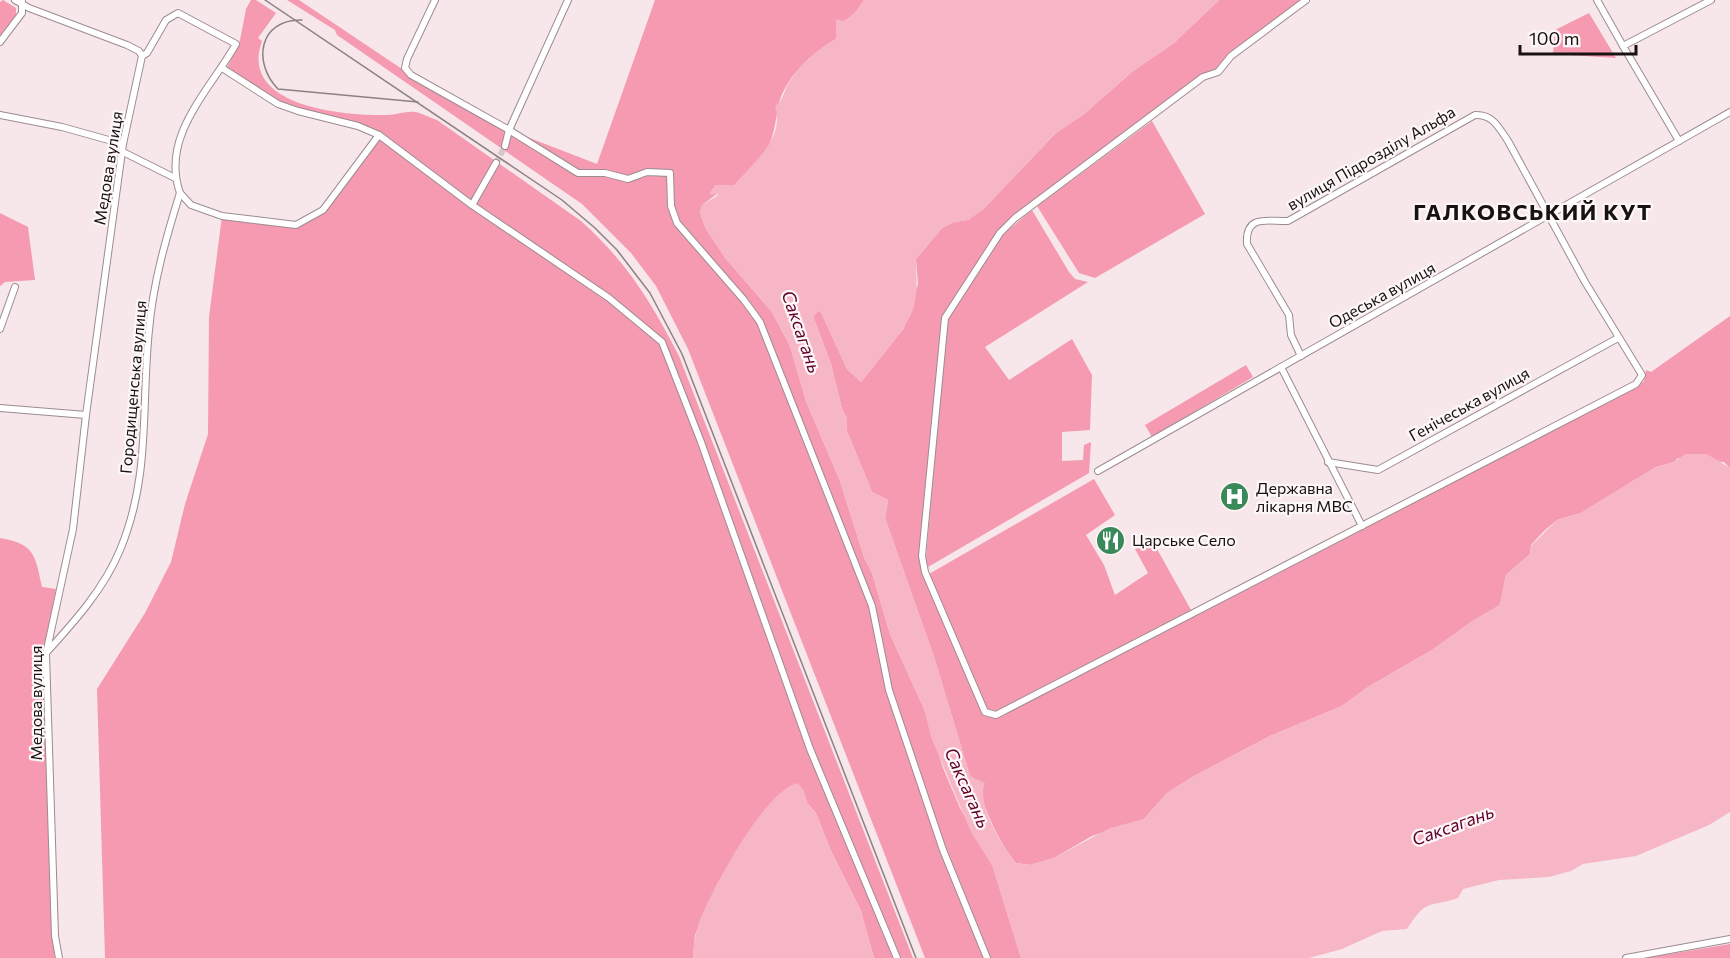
<svg xmlns="http://www.w3.org/2000/svg" width="1730" height="958" font-family="Commissioner,sans-serif">
<rect width="100%" height="100%" fill="#f7e7ea"/>
<g fill="#f59ab0">
<polygon points="3,0 16,8 16,17 0,38 0,2"/>
<path d="M251 0H256L276 13 258 38 262 41C238 107 345 116 387 115 396 115 406 111 415 112 422 113 430 118 437 120L581 221C627 262 651 302 679 356L913 958H874L861 911 831 851 816 813 808 804 718 882 695 935 693 958H105L97 689 145 613 171 562 185 504 208 434 209 317 222 216 295 225 323 210 379 136 278 104 225 71 239 45 246 9Z"/>
<path d="M287 0H299L411 75 509 130 597 164 655 0H864L856 12 838 28 836 39C812 53 783 79 778 108 775 125 773 140 764 156 759 164 743 174 735 185L721 186 710 194 718 193 702 205 700 213 706 229 726 259 772 312 790 346 806 401 840 481 864 557 872 573 890 634 924 709 943 768 960 808 993 867 1021 958H925L688 349 656 286 631 253 582 204 337 35 335 30Z"/>
<path d="M1219 0H1301L1229 54 1216 70 997 232 942 317 920 555 922 573 983 714 997 718 1638 386 1644 381 1646 370 1651 372 1730 316V468L1724 462 1678 458 1674 462 1656 467 1602 500 1581 513 1557 520 1544 531 1531 545 1530 554 1506 575 1500 605 1474 620 1432 650 1368 687 1342 706 1270 736 1194 776 1167 793 1144 819 1092 836 1054 858 1030 865 1016 863C1003 848 993 828 986 809 980 796 982 786 970 776L934 657 885 518 888 500 872 492 847 431V419L842 409 831 364 813 316 820 310 847 369 861 382 904 328 918 284 916 259 942 228 954 222 968 220 983 209 1056 133 1084 114 1133 71 1174 43Z"/>
<polygon points="1589,13 1616,58 1553,54 1555,30"/>
<polygon points="1152,121 1205,214 1095,278 1079,273 1037,206"/>
<polygon points="1032,210 1069,272 1075,279 1088,282 985,347 1009,380 1072,339 1092,375 1090,430 1062,432 1062,461 1083,460 1084,445 1091,442 1089,473 928,567 926,558 947,320 1002,235"/>
<polygon points="0,213 28,227 35,280 5,282 0,286"/>
<polygon points="1246,365 1253,377 1152,437 1145,425"/>
<polygon points="1094,479 1115,515 1086,535 1104,565 1115,595 1148,573 1135,549 1152,540 1191,610 995,712 986,710 929,574"/>
<path d="M0 538C35 544 35 555 42 587L56 589 43 655 52 938 55 958H0Z"/>
<polygon points="1730,944 1730,958 1646,958"/>
</g>
<g fill="#f7b6c5">
<path d="M864 0H1219L1174 43 1133 71 1084 114 1056 133 984 209 968 220 954 222 942 228 916 259C916 275 918 290 914 306 909 328 876 362 861 382L847 369 820 310 813 316 831 364 842 409 847 419V431L872 492 888 500 885 518 934 657 970 776 985 783C976 804 1002 847 1016 863L1030 865 1054 858 1110 828 1144 819 1167 793 1194 776 1270 736 1342 706 1368 687 1432 650 1474 620 1500 605 1506 575 1530 554 1531 546 1557 520 1581 513 1656 467 1674 462 1685 454H1707L1730 468V812L1709 825 1636 856 1583 864 1571 871 1549 877 1499 880 1463 889 1458 898C1427 908 1427 898 1407 929L1382 931 1342 949 1309 958H1021L993 867 971 832 931 737 924 709 890 634 872 573 864 557 840 481 806 401 790 346 772 312 726 259 706 229 700 213 702 205 717 196 718 193 709 194 715 185H735C752 162 786 140 775 106 783 101 783 94 787 86 798 66 817 50 836 39V19L843 21C853 16 858 9 864 0Z"/>
<path d="M798 783 804 791 808 804 816 813 831 851 861 911 874 958H693C694 942 696 927 703 913 716 883 766 789 798 783Z"/>
</g>
<g fill="none" stroke-linecap="round" stroke-linejoin="round">
<polyline stroke="#d6c7ca" stroke-width="6" stroke-dasharray="6 3" stroke-linecap="butt" points="496,163 505,146"/>
<defs>
<g id="street">
<polyline points="15,0 29,8 127,45 139,51 142,56 123,144 86,415 73,529 46,654 55,936 59,958"/>
<polyline points="435,0 407,59 405,68 411,75 509,130 578,173 605,173 628,179 647,172 670,173 671,206 677,223 744,300 760,322 872,606 889,690 943,850 987,958"/>
<polyline points="1597,0 1623,46 1711,0"/>
<polyline points="0,42 22,13 22,1"/>
<polyline points="1623,46 1679,141"/>
<polyline points="222,68 278,104 298,111 358,126 379,135 472,205 609,298 662,342 701,442 810,749 897,958"/>
<polyline points="0,115 62,127 123,144"/>
<polyline points="505,146 509,130 568,0"/>
<polyline points="123,152 175,178"/>
<polyline points="180,193 191,205 222,216 296,225 323,210 379,135"/>
<polyline points="472,205 496,163"/>
<polyline points="0,329 15,287"/>
<path d="M1301 356 1291 335 1289 315 1247 244C1245 213 1269 222 1288 221L1475 115C1493 114 1499 128 1508 141L1585 282 1642 375 1636 384 996 715 985 712 925 572 922 556 945 318 1000 233 1015 218 1203 77 1218 72 1231 56 1306 0"/>
<polyline points="1281,367 1362,526"/>
<polyline points="0,408 86,415"/>
<polyline points="1328,462 1378,470 1618,338"/>
<polyline points="1098,471 1730,112"/>
<path d="M46 653C74 622 104 589 120 550 151 476 141 407 149 330 153 283 166 238 180 193 160 136 210 90 236 44L178 13 166 20 147 53 142 56"/>
<polyline points="1626,958 1730,939"/>
</g>
</defs>
<use href="#street" stroke="#9c8c8f" stroke-width="8"/>
<use href="#street" stroke="#fff" stroke-width="6"/>
<g stroke="#8c8183" stroke-width="1.5">
<polyline points="265,0 562,200 595,228 617,250 650,293 682,354 916,958"/>
<path d="M302 20C259 19 252 62 278 89L418 102"/>
</g>
</g>
<defs>
<symbol id="hospital-disc" viewBox="-11 -11 22 22"><circle r="9.5" fill="#3a8959" stroke="#fef7f8"/><path d="M-5-5h3v3.5h4V-5h3V5h-3V1.5h-4V5h-3Z" fill="#fff"/></symbol>
<symbol id="restaurant-disc" viewBox="-11 -11 22 22"><circle r="9.5" fill="#3a8959" stroke="#fef7f8"/><path d="M-5-6h1v4h1v-4h1v4h1v-4h1v5L-1.5 .5V6h-2V.5L-5-1ZM5-6V6H3V1.5H1.5Q1.5-4 5-6Z" fill="#fff"/></symbol>
</defs>
<g fill-rule="evenodd">
<use href="#hospital-disc" x="1218" y="480" width="33" height="33"/>
<use href="#restaurant-disc" x="1094" y="524" width="33" height="33"/>
</g>
<g text-anchor="middle" stroke-width="4.5" stroke-linejoin="round" paint-order="stroke">
<g font-size="16" fill="#181213" stroke="#fef7f8">
<text transform="translate(1371 158) rotate(-30)" y="6">вулиця Підрозділу Альфа</text>
<text transform="translate(108 168) rotate(-81)" y="6">Медова вулиця</text>
<text transform="translate(1382 295) rotate(-29)" y="6">Одеська вулиця</text>
<text transform="translate(133 387) rotate(-85)" y="6">Городищенська вулиця</text>
<text transform="translate(1469 404) rotate(-29)" y="6">Генічеська вулиця</text>
<text transform="translate(36 703) rotate(-90)" y="6">Медова вулиця</text>
</g>
<g font-size="16" fill="#181213" stroke="#fef7f8" text-anchor="start">
<text x="1256" y="494">Державна<tspan x="1256" dy="18">лікарня МВС</tspan></text>
<text x="1132" y="546">Царське Село</text>
</g>
<g font-size="18" font-style="italic" fill="#60002a" stroke="#fef7f8">
<text transform="translate(801 332) rotate(71)" y="6">Саксагань</text>
<text transform="translate(967 788) rotate(66)" y="6">Саксагань</text>
<text transform="translate(1453 826) rotate(-20)" y="6">Саксагань</text>
</g>
<g font-size="22" font-weight="bold" letter-spacing="1.5" fill="#181213" stroke="#fef7f8">
<text x="1533" y="220">ГАЛКОВСЬКИЙ КУТ</text>
</g>
</g>
<path d="M1520 45v9h116v-9" fill="none" stroke="#181213" stroke-width="3"/>
<text x="1529" y="45" font-size="18" fill="#181213" stroke="#fef7f8" stroke-width="4.5" paint-order="stroke">100 m</text>
</svg>
